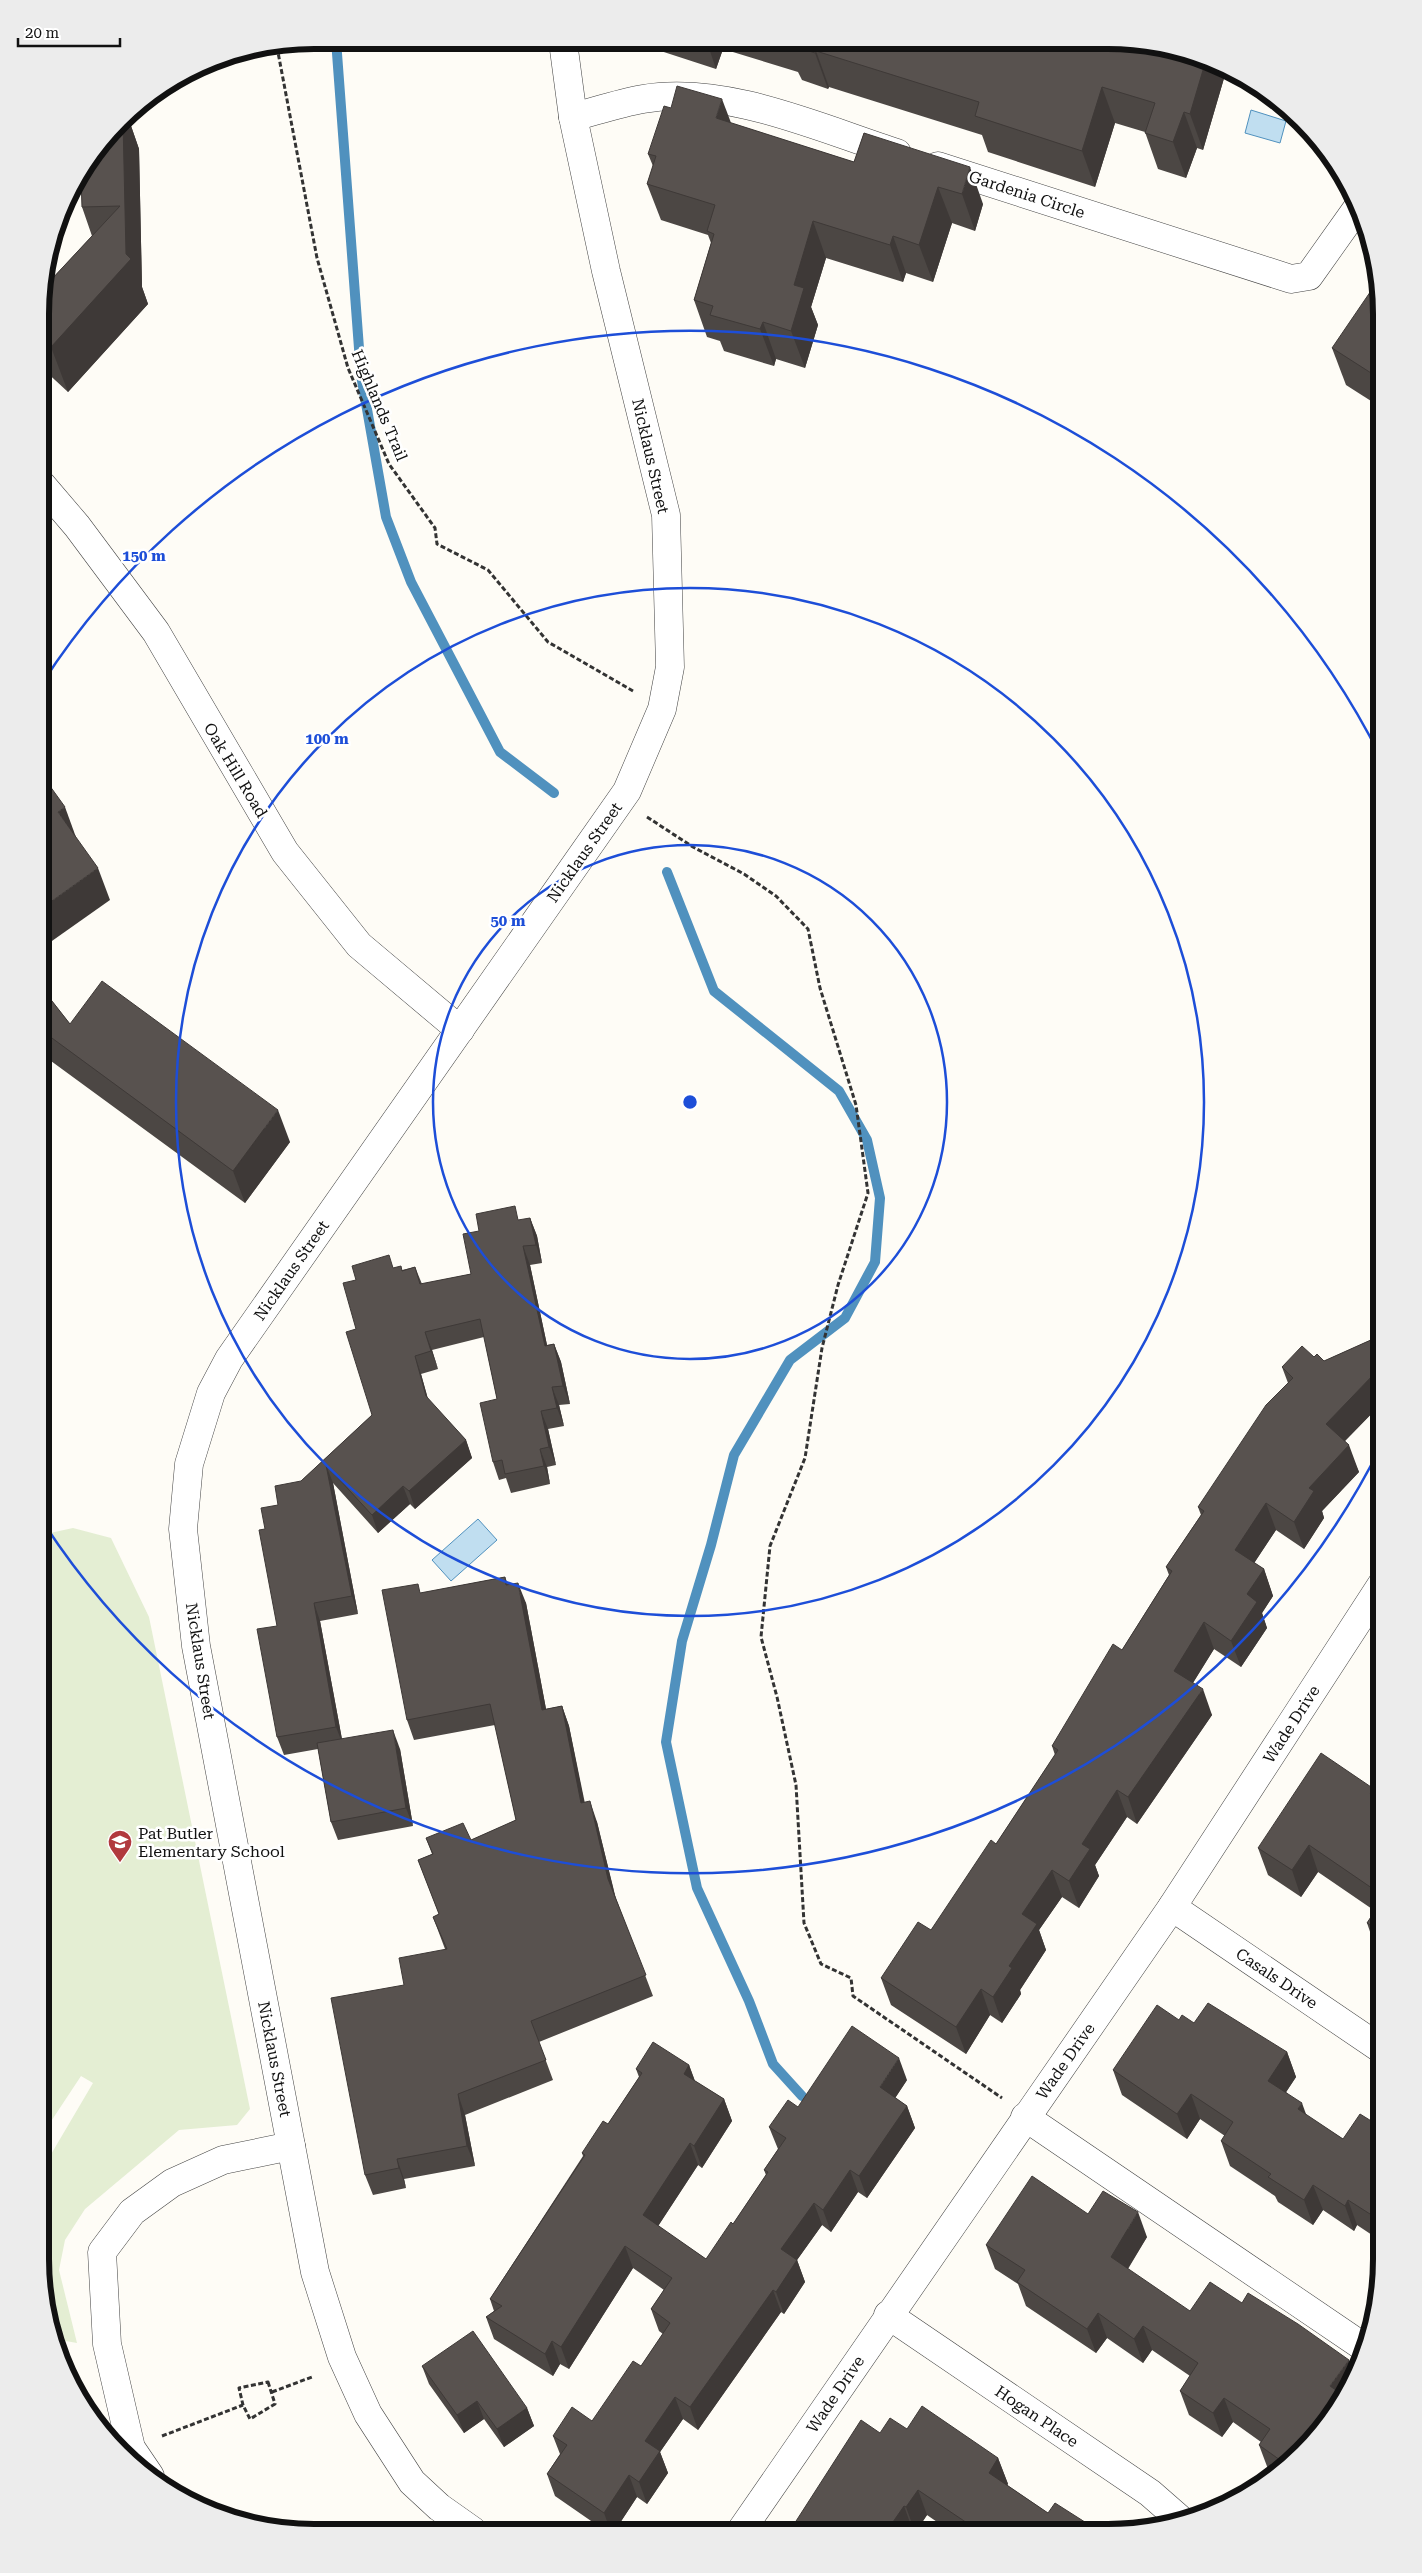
<svg xmlns="http://www.w3.org/2000/svg" width="1422" height="2573" font-family="'Roboto Serif',serif">
<rect width="100%" height="100%" fill="#fefcf6"/>
<polygon fill="#e4eed3" points="73,1528 111,1538 149,1617 250,2109 237,2125 179,2130 85,2209 65,2240 59,2270 77,2343 60,2340 52,2335 40,2259 40,2173 93,2083 81,2076 40,2138 41,1535"/>
<g fill="#c0def0" stroke="#5091be">
<polygon points="1251,110 1286,121 1280,143 1245,133"/>
<polygon points="478,1519 497,1540 451,1581 432,1560"/>
</g>
<g fill="none" stroke-linecap="round" stroke-linejoin="round">
<g stroke="#5091be" stroke-width="10">
<polyline points="336,40 361,375 386,517 411,582 500,752 554,793"/>
<polyline points="667,872 714,991 839,1091 867,1140 880,1198 875,1262 845,1318 790,1360 734,1455 711,1545 682,1641 666,1742 697,1888 749,2001 773,2064 802,2096"/>
</g>
<defs>
<g id="minor">
<path d="M573 117C596 111 620 103 643 99 726 85 819 128 897 153"/>
<polyline points="938,166 1291,279 1309,276 1358,207"/>
<polyline points="42,485 77,526 156,632 285,852 359,945 460,1030"/>
<polyline points="1172,1907 1381,2049"/>
<polyline points="1025,2117 1365,2348"/>
<polyline points="888,2315 1150,2493 1182,2521"/>
<polyline points="150,2476 131,2448 107,2344 102,2252 132,2212 172,2183 223,2160 291,2146"/>
<polyline points="473,2531 439,2507 412,2482 368,2414 342,2357 315,2272 196,1646 183,1529 189,1464 211,1393 229,1359 627,791 662,709 670,667 666,515 606,271 573,117 563,42"/>
<polyline points="740,2532 1172,1907 1382,1584"/>
</g>
</defs>
<use href="#minor" stroke="#444" stroke-width="29"/>
<g stroke="#333" stroke-width="3" stroke-dasharray="5 2.5" stroke-linecap="butt">
<polyline points="277,47 317,258 348,368 389,464 435,528 437,544 488,570 548,642 633,691"/>
<polyline points="647,817 693,847 744,874 776,896 808,929 820,988 856,1105 868,1193 838,1285 822,1348 805,1458 770,1546 761,1637 777,1697 796,1785 804,1923 821,1964 851,1978 853,1996 1002,2098"/>
<polygon points="268,2382 275,2404 250,2419 243,2405 239,2388"/>
<polyline points="272,2392 312,2377"/>
<polyline points="162,2436 243,2405"/>
</g>
<use href="#minor" stroke="#fff" stroke-width="28"/>
</g>
<g fill="#4c4744">
<polygon points="633,42 1161,45 1227,68 1203,150 1197,148 1186,178 1158,169 1145,132 1115,123 1095,187 988,152 982,135 829,87 828,89 802,80 798,72 723,49 716,69"/>
<polygon points="129,113 130,123 139,149 142,287 148,304 68,392 42,368 42,278 50,281 92,236 82,207 81,176"/>
<polygon points="731,123 854,162 864,133 983,204 975,231 952,223 933,282 906,273 903,282 826,258 811,307 818,325 805,368 776,359 774,366 724,351 720,341 707,337 694,300 711,243 708,235 661,220 647,184 653,166 648,154"/>
<polygon points="1355,225 1367,225 1374,266 1369,262"/>
<polygon points="1382,314 1382,408 1346,385 1332,348"/>
<polygon points="41,987 70,1024 290,1142 245,1203 51,1061 41,1068"/>
<polygon points="530,1218 537,1236 542,1263 530,1265 547,1345 554,1344 561,1362 570,1404 559,1405 564,1426 548,1429 556,1465 547,1467 550,1484 511,1493 506,1478 499,1480 493,1462 497,1399 484,1337 432,1350 438,1369 421,1374 428,1399 466,1440 472,1458 415,1509 410,1504 378,1533 333,1483 358,1614 320,1621 342,1739 400,1749 413,1826 338,1840 331,1822 318,1749 284,1755 277,1737 277,1626 265,1529 278,1505 301,1481 372,1415 356,1329 356,1280 394,1268 402,1270 415,1267 422,1284 471,1274 479,1231"/>
<polygon points="1382,1335 1382,1403 1345,1441 1359,1472 1322,1511 1324,1518 1304,1549 1276,1530 1254,1563 1264,1569 1273,1596 1262,1613 1267,1628 1241,1667 1214,1649 1193,1683 1212,1715 1137,1824 1127,1817 1095,1865 1099,1876 1079,1908 1062,1897 1039,1930 1046,1950 1020,1990 1021,1994 1002,2023 990,2015 966,2054 891,2005 881,1978 931,1930 996,1844 1055,1755 1052,1746 1122,1650 1169,1575 1166,1567 1201,1515 1198,1507 1288,1383 1282,1367 1314,1357 1324,1361"/>
<polygon points="505,1577 508,1584 526,1603 546,1709 562,1706 569,1726 584,1802 597,1822 615,1896 653,1996 539,2042 553,2080 465,2115 475,2166 404,2179 406,2188 373,2195 365,2175 404,1985 445,1949 433,1917 439,1914 418,1860 432,1854 426,1838 471,1840 516,1820 495,1725 414,1740 407,1720 421,1593"/>
<polygon points="1382,1710 1382,1726 1378,1716"/>
<polygon points="1379,1800 1382,1803 1381,1953 1376,1949 1367,1923 1375,1911 1318,1872 1301,1897 1268,1875 1258,1848"/>
<polygon points="1179,2020 1194,2023 1287,2052 1296,2077 1286,2092 1306,2115 1343,2139 1381,2127 1381,2241 1357,2225 1354,2231 1323,2210 1313,2225 1278,2202 1275,2196 1230,2166 1221,2141 1225,2136 1200,2119 1187,2139 1122,2095 1113,2070"/>
<polygon points="689,2065 695,2081 724,2099 732,2121 702,2168 698,2165 658,2226 706,2259 733,2224 766,2175 764,2170 778,2149 769,2127 798,2107 907,2080 895,2098 907,2106 915,2128 867,2198 858,2192 831,2232 822,2225 797,2260 805,2282 784,2314 781,2312 698,2430 683,2419 660,2452 668,2473 647,2504 637,2497 614,2532 607,2532 555,2496 547,2474 560,2454 553,2436 592,2421 641,2366 663,2334 659,2331 651,2309 664,2290 633,2268 569,2369 560,2364 553,2376 494,2339 486,2317 494,2311 490,2299 583,2156 582,2153 608,2124 639,2077 636,2069"/>
<polygon points="1088,2214 1147,2237 1128,2269 1325,2426 1276,2475 1268,2469 1259,2445 1261,2442 1233,2422 1222,2437 1189,2415 1180,2391 1190,2376 1152,2350 1143,2363 1107,2338 1096,2353 1026,2306 1018,2284 995,2269 986,2245"/>
<polygon points="422,2366 527,2408 534,2426 504,2447 484,2419 464,2433 429,2384"/>
<polygon points="907,2429 998,2458 1008,2484 1007,2485 1048,2513 1088,2524 1092,2533 953,2533 927,2515 916,2532 913,2531 913,2532 789,2532 880,2433"/>
</g>
<g fill="#3e3937">
<polygon points="707,42 720,42 723,49 716,69"/>
<polygon points="816,51 829,87 828,89 815,53"/>
<polygon points="1206,60 1227,68 1203,150 1190,114"/>
<polygon points="1102,87 1115,123 1095,187 1082,151"/>
<polygon points="722,99 736,136 716,118"/>
<polygon points="1184,112 1197,148 1186,178 1173,142"/>
<polygon points="129,113 130,123 139,149 142,287 148,304 68,392 51,347 126,254 121,124"/>
<polygon points="970,167 983,204 975,231 962,194"/>
<polygon points="938,187 952,223 933,282 919,245"/>
<polygon points="813,221 826,258 811,307 818,325 805,368 791,331 794,285"/>
<polygon points="893,236 906,273 903,282 890,245"/>
<polygon points="763,322 776,359 774,366 760,329"/>
<polygon points="42,767 50,790 42,787"/>
<polygon points="65,807 77,840 58,812"/>
<polygon points="98,868 110,900 42,948 42,908"/>
<polygon points="41,1033 51,1061 41,1068"/>
<polygon points="278,1110 290,1142 245,1203 233,1171"/>
<polygon points="530,1218 537,1236 542,1263 536,1245"/>
<polygon points="523,1246 530,1265 551,1364 545,1346"/>
<polygon points="425,1332 432,1350 438,1369 431,1351"/>
<polygon points="554,1344 561,1362 570,1404 563,1386"/>
<polygon points="415,1356 421,1374 432,1414 426,1396"/>
<polygon points="1375,1373 1382,1392 1382,1403 1336,1450 1326,1424"/>
<polygon points="552,1387 559,1405 564,1426 557,1408"/>
<polygon points="541,1411 548,1429 556,1465 549,1447"/>
<polygon points="466,1440 472,1458 415,1509 409,1491"/>
<polygon points="1349,1445 1359,1472 1322,1511 1324,1518 1304,1549 1294,1522 1309,1488"/>
<polygon points="540,1449 547,1467 550,1484 544,1466"/>
<polygon points="326,1465 333,1483 358,1614 352,1596"/>
<polygon points="403,1486 410,1504 378,1533 372,1515"/>
<polygon points="1266,1503 1276,1530 1245,1577 1235,1550"/>
<polygon points="1264,1569 1273,1596 1262,1613 1267,1628 1241,1667 1231,1641 1247,1594"/>
<polygon points="518,1583 526,1603 550,1730 542,1710"/>
<polygon points="314,1603 320,1621 343,1745 336,1727"/>
<polygon points="1204,1622 1214,1649 1184,1697 1174,1671"/>
<polygon points="1203,1689 1212,1715 1137,1824 1128,1797"/>
<polygon points="562,1706 569,1726 589,1823 581,1803"/>
<polygon points="393,1730 400,1749 413,1826 406,1808"/>
<polygon points="1374,1789 1382,1809 1370,1794"/>
<polygon points="1117,1790 1127,1817 1095,1865 1099,1876 1079,1908 1069,1881 1082,1844"/>
<polygon points="590,1801 597,1822 616,1899 608,1879"/>
<polygon points="1309,1845 1318,1872 1301,1897 1292,1870"/>
<polygon points="1052,1870 1062,1897 1039,1930 1046,1950 1020,1990 1021,1994 1002,2023 993,1997 1009,1966 1022,1914"/>
<polygon points="981,1989 990,2015 966,2054 956,2027"/>
<polygon points="1287,2052 1296,2077 1277,2106 1268,2081"/>
<polygon points="899,2058 907,2080 888,2109 880,2087"/>
<polygon points="689,2065 697,2087 684,2074"/>
<polygon points="458,2094 465,2115 475,2166 467,2146"/>
<polygon points="1191,2094 1200,2119 1187,2139 1177,2114"/>
<polygon points="724,2099 732,2121 702,2168 694,2146"/>
<polygon points="1302,2103 1311,2128 1298,2109"/>
<polygon points="907,2106 915,2128 867,2198 859,2176"/>
<polygon points="690,2143 698,2165 651,2237 643,2215"/>
<polygon points="397,2159 404,2179 406,2188 399,2168"/>
<polygon points="850,2170 858,2192 831,2232 823,2210"/>
<polygon points="1313,2185 1323,2210 1313,2225 1304,2200"/>
<polygon points="1348,2200 1357,2225 1354,2231 1345,2206"/>
<polygon points="814,2203 822,2225 797,2260 805,2282 784,2314 776,2292 781,2249"/>
<polygon points="1138,2212 1147,2237 1120,2281 1111,2257"/>
<polygon points="625,2246 633,2268 569,2369 561,2347"/>
<polygon points="773,2290 781,2312 698,2430 690,2407"/>
<polygon points="1098,2313 1107,2338 1096,2353 1087,2329"/>
<polygon points="1143,2326 1152,2350 1143,2363 1134,2339"/>
<polygon points="552,2341 560,2364 553,2376 545,2354"/>
<polygon points="1349,2360 1355,2375 1337,2405 1330,2386"/>
<polygon points="675,2397 683,2419 660,2452 668,2473 647,2504 639,2482 645,2441"/>
<polygon points="1224,2398 1233,2422 1222,2437 1213,2413"/>
<polygon points="477,2401 484,2419 464,2433 457,2415"/>
<polygon points="527,2408 534,2426 504,2447 497,2429"/>
<polygon points="998,2458 1008,2484 998,2499 989,2473"/>
<polygon points="629,2475 637,2497 614,2532 611,2532 604,2513"/>
<polygon points="918,2490 927,2515 915,2532 906,2507"/>
<polygon points="904,2506 913,2531 913,2532 886,2532"/>
<polygon points="1088,2524 1092,2533 1082,2533"/>
</g>
<g fill="#58524f" stroke="#3e3937">
<polygon points="789,43 1161,45 1206,60 1190,114 1184,112 1173,142 1145,133 1155,103 1102,87 1082,151 975,116 979,102 816,51 815,53 788,44"/>
<polygon points="677,86 722,99 716,118 854,162 864,133 970,167 962,194 938,187 919,245 893,236 890,245 813,221 794,285 804,288 791,331 763,322 760,329 710,315 713,306 694,300 714,234 707,231 715,205 647,184 656,156 648,154 664,106 671,108"/>
<polygon points="123,121 126,254 131,259 51,347 42,339 42,278 44,274 50,281 120,206 82,207 81,176"/>
<polygon points="1362,215 1367,225 1369,234 1355,225"/>
<polygon points="1377,282 1382,314 1382,380 1332,348"/>
<polygon points="42,775 65,807 58,812 98,868 42,908"/>
<polygon points="102,981 278,1110 233,1171 41,1030 41,987 70,1024"/>
<polygon points="515,1206 518,1220 530,1218 536,1245 523,1246 545,1346 554,1344 563,1386 552,1387 557,1408 541,1411 549,1447 540,1449 544,1466 505,1474 502,1460 493,1462 480,1403 497,1399 480,1319 425,1332 431,1351 415,1356 426,1396 466,1440 409,1491 403,1486 372,1515 326,1465 352,1596 314,1603 336,1727 277,1737 257,1629 277,1626 259,1530 265,1529 261,1508 278,1505 275,1486 301,1481 372,1415 346,1332 356,1329 343,1283 356,1280 352,1266 389,1255 393,1268 401,1266 402,1271 415,1267 420,1284 471,1274 463,1234 479,1231 476,1214"/>
<polygon points="1382,1335 1382,1389 1375,1373 1326,1424 1349,1445 1309,1488 1314,1491 1294,1522 1266,1503 1235,1550 1264,1569 1247,1594 1257,1602 1231,1641 1204,1622 1174,1671 1203,1689 1128,1797 1117,1790 1082,1844 1090,1849 1069,1881 1052,1870 1022,1914 1037,1924 1009,1966 1012,1968 993,1997 981,1989 956,2027 881,1978 918,1922 931,1930 991,1840 996,1844 1058,1750 1052,1746 1113,1644 1122,1650 1172,1571 1166,1567 1204,1511 1198,1507 1266,1405 1293,1378 1282,1367 1302,1346 1314,1357 1317,1354 1324,1361"/>
<polygon points="505,1577 506,1585 518,1583 542,1710 562,1706 581,1803 590,1801 608,1879 646,1975 531,2021 546,2060 458,2094 467,2146 397,2159 399,2168 365,2175 331,1998 404,1985 399,1958 447,1949 433,1917 439,1914 418,1860 433,1854 426,1838 463,1823 471,1840 516,1820 490,1704 407,1720 382,1590 418,1584 420,1593"/>
<polygon points="1382,1710 1382,1718 1378,1716"/>
<polygon points="393,1730 406,1808 331,1822 317,1743"/>
<polygon points="1321,1753 1374,1789 1370,1794 1382,1803 1382,1895 1309,1845 1292,1870 1258,1848"/>
<polygon points="1382,1900 1382,1932 1367,1923"/>
<polygon points="1208,2003 1287,2052 1268,2081 1302,2103 1298,2109 1343,2139 1360,2114 1381,2127 1381,2221 1348,2200 1345,2206 1313,2185 1304,2200 1268,2177 1271,2174 1221,2141 1233,2122 1191,2094 1177,2114 1113,2070 1157,2005 1179,2020 1182,2015 1194,2023"/>
<polygon points="852,2026 899,2058 880,2087 907,2106 859,2176 850,2170 823,2210 814,2203 781,2249 797,2260 776,2292 773,2290 690,2407 675,2397 645,2441 660,2451 639,2482 629,2475 604,2513 547,2474 567,2445 553,2436 572,2407 592,2421 633,2361 641,2366 670,2323 651,2309 672,2278 625,2246 561,2347 552,2341 545,2354 486,2317 502,2306 490,2299 585,2155 582,2153 603,2121 608,2124 642,2073 636,2069 653,2042 689,2065 684,2074 724,2099 694,2146 690,2143 643,2215 706,2259 731,2222 733,2224 768,2172 764,2170 786,2138 769,2127 788,2100 798,2107"/>
<polygon points="1032,2176 1088,2214 1103,2191 1138,2212 1111,2257 1190,2311 1210,2282 1242,2303 1248,2293 1298,2324 1349,2360 1330,2386 1343,2395 1325,2426 1287,2465 1259,2445 1270,2429 1224,2398 1213,2413 1180,2391 1198,2363 1143,2326 1134,2339 1098,2313 1087,2329 1017,2282 1025,2270 986,2245"/>
<polygon points="473,2331 527,2408 497,2429 477,2401 457,2415 422,2366"/>
<polygon points="922,2406 998,2458 989,2473 1048,2513 1055,2503 1088,2524 1082,2533 982,2533 918,2490 906,2507 904,2506 886,2532 789,2532 861,2420 880,2433 890,2418 907,2429"/>
</g>
<g fill="none" stroke="#1d4ed8" stroke-width="2.5">
<circle cx="690" cy="1102" r="257"/>
<circle cx="690" cy="1102" r="514"/>
<path d="M1381 1446A772 772 0 0 1 43 1522M43 682A772 772 0 0 1 1381 758"/>
</g>
<defs>
<symbol id="school-pin" viewBox="-11 -11 22 30"><path d="M0 17L-7.5 6A9.5 9.5 0 1 1 7.5 6Z" fill="#b1393e" stroke="#fff"/><path d="M0-5L7-2L0 1L-7-2ZM-4 1L0 2.5L4 1V4Q0 6-4 4Z" fill="#fff"/></symbol>
</defs>
<g fill-rule="evenodd">
<use href="#school-pin" x="106" y="1828" width="28" height="38"/>
</g>
<g text-anchor="middle" stroke-width="5" stroke-linejoin="round" paint-order="stroke">
<g font-size="16" fill="#111" stroke="#fff">
<text transform="translate(1027 194) rotate(18)" y="6">Gardenia Circle</text>
<text transform="translate(380 405) rotate(67)" y="6">Highlands Trail</text>
<text transform="translate(651 456) rotate(77)" y="6">Nicklaus Street</text>
<text transform="translate(236 770) rotate(59)" y="6">Oak Hill Road</text>
<text transform="translate(584 852) rotate(-55)" y="6">Nicklaus Street</text>
<text transform="translate(291 1270) rotate(-55)" y="6">Nicklaus Street</text>
<text transform="translate(201 1661) rotate(81)" y="6">Nicklaus Street</text>
<text transform="translate(1291 1724) rotate(-57)" y="6">Wade Drive</text>
<text transform="translate(1277 1978) rotate(34)" y="6">Casals Drive</text>
<text transform="translate(275 2059) rotate(79)" y="6">Nicklaus Street</text>
<text transform="translate(1065 2061) rotate(-55)" y="6">Wade Drive</text>
<text transform="translate(835 2394) rotate(-56)" y="6">Wade Drive</text>
<text transform="translate(1037 2416) rotate(34)" y="6">Hogan Place</text>
</g>
<g font-size="16" fill="#111" stroke="#fff" text-anchor="start">
<text x="138" y="1839">Pat Butler<tspan x="138" dy="18">Elementary School</tspan></text>
</g>
</g>
<path d="M0 0H1422V2573H0ZM314 49H1108A265 265 0 0 1 1373 314V2259A265 265 0 0 1 1108 2524H314A265 265 0 0 1 49 2259V314A265 265 0 0 1 314 49Z" fill="#ececec" fill-rule="evenodd"/>
<path fill="none" stroke="#111" stroke-width="6" d="M314 49H1108A265 265 0 0 1 1373 314V2259A265 265 0 0 1 1108 2524H314A265 265 0 0 1 49 2259V314A265 265 0 0 1 314 49Z"/>
<circle cx="690" cy="1102" r="8" fill="#1d4ed8" stroke="#fff" stroke-width="2.5"/>
<g font-size="15" text-anchor="middle" font-weight="bold" fill="#1d4ed8" stroke="#fff" stroke-width="5" stroke-linejoin="round" paint-order="stroke">
<text x="144" y="561">150 m</text>
<text x="327" y="744">100 m</text>
<text x="508" y="926">50 m</text>
</g>
<path d="M18 38v8h102v-8" fill="none" stroke="#111111" stroke-width="2.5"/>
<text x="25" y="38" font-size="15" fill="#111111" stroke="#ffffff" stroke-width="4" paint-order="stroke">20 m</text>
</svg>
